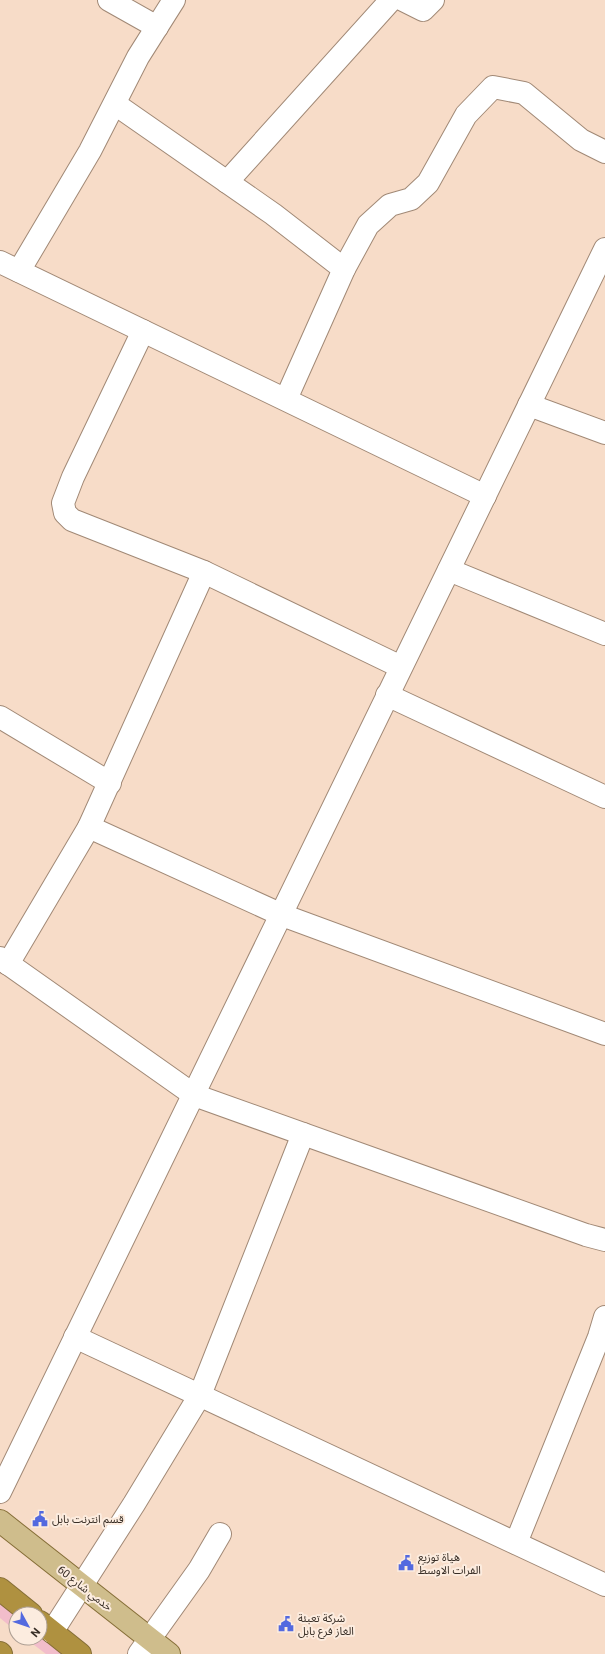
<svg xmlns="http://www.w3.org/2000/svg" width="605" height="1654" font-family="Roboto,'Noto Sans Arabic',sans-serif">
<rect width="100%" height="100%" fill="#f7dcc8"/>
<g fill="#f2bdcb">
<polygon points="0,1593 16,1614 16,1631 0,1618"/>
<polygon points="40,1625 77,1654 46,1654 25,1638 40,1638"/>
</g>
<g fill="none" stroke-linecap="round" stroke-linejoin="round">
<defs>
<g id="minor">
<polyline points="109,0 157,27"/>
<polyline points="403,0 423,10 433,0"/>
<polyline points="115,104 273,214 344,269"/>
<polyline points="227,182 391,0"/>
<polyline points="0,262 485,496"/>
<polyline points="19,271 90,151 138,57 174,0"/>
<polyline points="143,331 73,477 63,503 65,513 72,520 204,572 401,667"/>
<polyline points="286,399 344,269 368,225 390,205 411,199 428,183 466,115 493,87 524,93 581,140 605,152"/>
<polyline points="529,405 605,433"/>
<polyline points="449,570 605,634"/>
<polyline points="387,695 605,797"/>
<polyline points="0,717 110,783"/>
<polyline points="89,827 282,915 605,1034"/>
<polyline points="0,958 194,1095 586,1235 605,1240"/>
<polyline points="8,964 89,827 204,572"/>
<polyline points="75,1337 605,1585"/>
<polyline points="0,1492 605,249"/>
<polyline points="516,1543 599,1337 605,1317"/>
<polyline points="52,1632 134,1504 200,1395 303,1134"/>
<polyline points="139,1654 199,1570 220,1534"/>
</g>
<polyline id="major" points="0,1521 169,1654"/>
<g id="highway">
<polyline points="0,1589 31,1614"/>
<polyline points="40,1622 80,1654"/>
<polyline points="0,1653 1,1654"/>
</g>
</defs>
<use href="#minor" stroke="#a18976" stroke-width="24"/>
<use href="#major" stroke="#856e37" stroke-width="24"/>
<use href="#highway" stroke="#856e37" stroke-width="24"/>
<use href="#minor" stroke="#fff" stroke-width="22"/>
<use href="#major" stroke="#cfbd8c" stroke-width="22"/>
<use href="#highway" stroke="#af9140" stroke-width="22"/>
</g>
<defs>
<symbol id="civic-bare" viewBox="-9 -9 18 18"><path d="M-.6-6.5H3V-4.5H.6V-3L4-1V1h2V6H-6V1h2V-1L-.6-3ZM-1.2 2.5V6h2.4V2.5Z" fill="#5369df" stroke="#fcecdf" stroke-width="2.5" paint-order="stroke"/></symbol>
</defs>
<g fill-rule="evenodd">
<use href="#civic-bare" x="29" y="1508" width="22" height="22"/>
<use href="#civic-bare" x="395" y="1552" width="22" height="22"/>
<use href="#civic-bare" x="275" y="1613" width="22" height="22"/>
</g>
<g text-anchor="middle" stroke-width="4" stroke-linejoin="round" paint-order="stroke">
<g font-size="11" fill="#382e26" stroke="#fcecdf" text-anchor="start">
<text x="52" y="1523">قسم انترنت بابل</text>
<text x="418" y="1561">هياة توزيع<tspan x="418" dy="13">الفرات الاوسط</tspan></text>
<text x="298" y="1622">شركة تعبئة<tspan x="298" dy="13">الغاز فرع بابل</tspan></text>
</g>
<g font-size="11" fill="#382e26" stroke="#fcecdf">
<text transform="translate(85 1588) rotate(38)" y="4">خدمي شارع 60</text>
</g>
</g>
<g transform="translate(28 1626) rotate(130)"><circle r="19" fill="#fcecdf" stroke="#aea095"/>
<path d="M0-3L7 15L0 10L-7 15Z" fill="#5369df"/>
<text y="-6" font-size="11" font-weight="bold" text-anchor="middle" fill="#382e26">N</text>
</g>
</svg>
